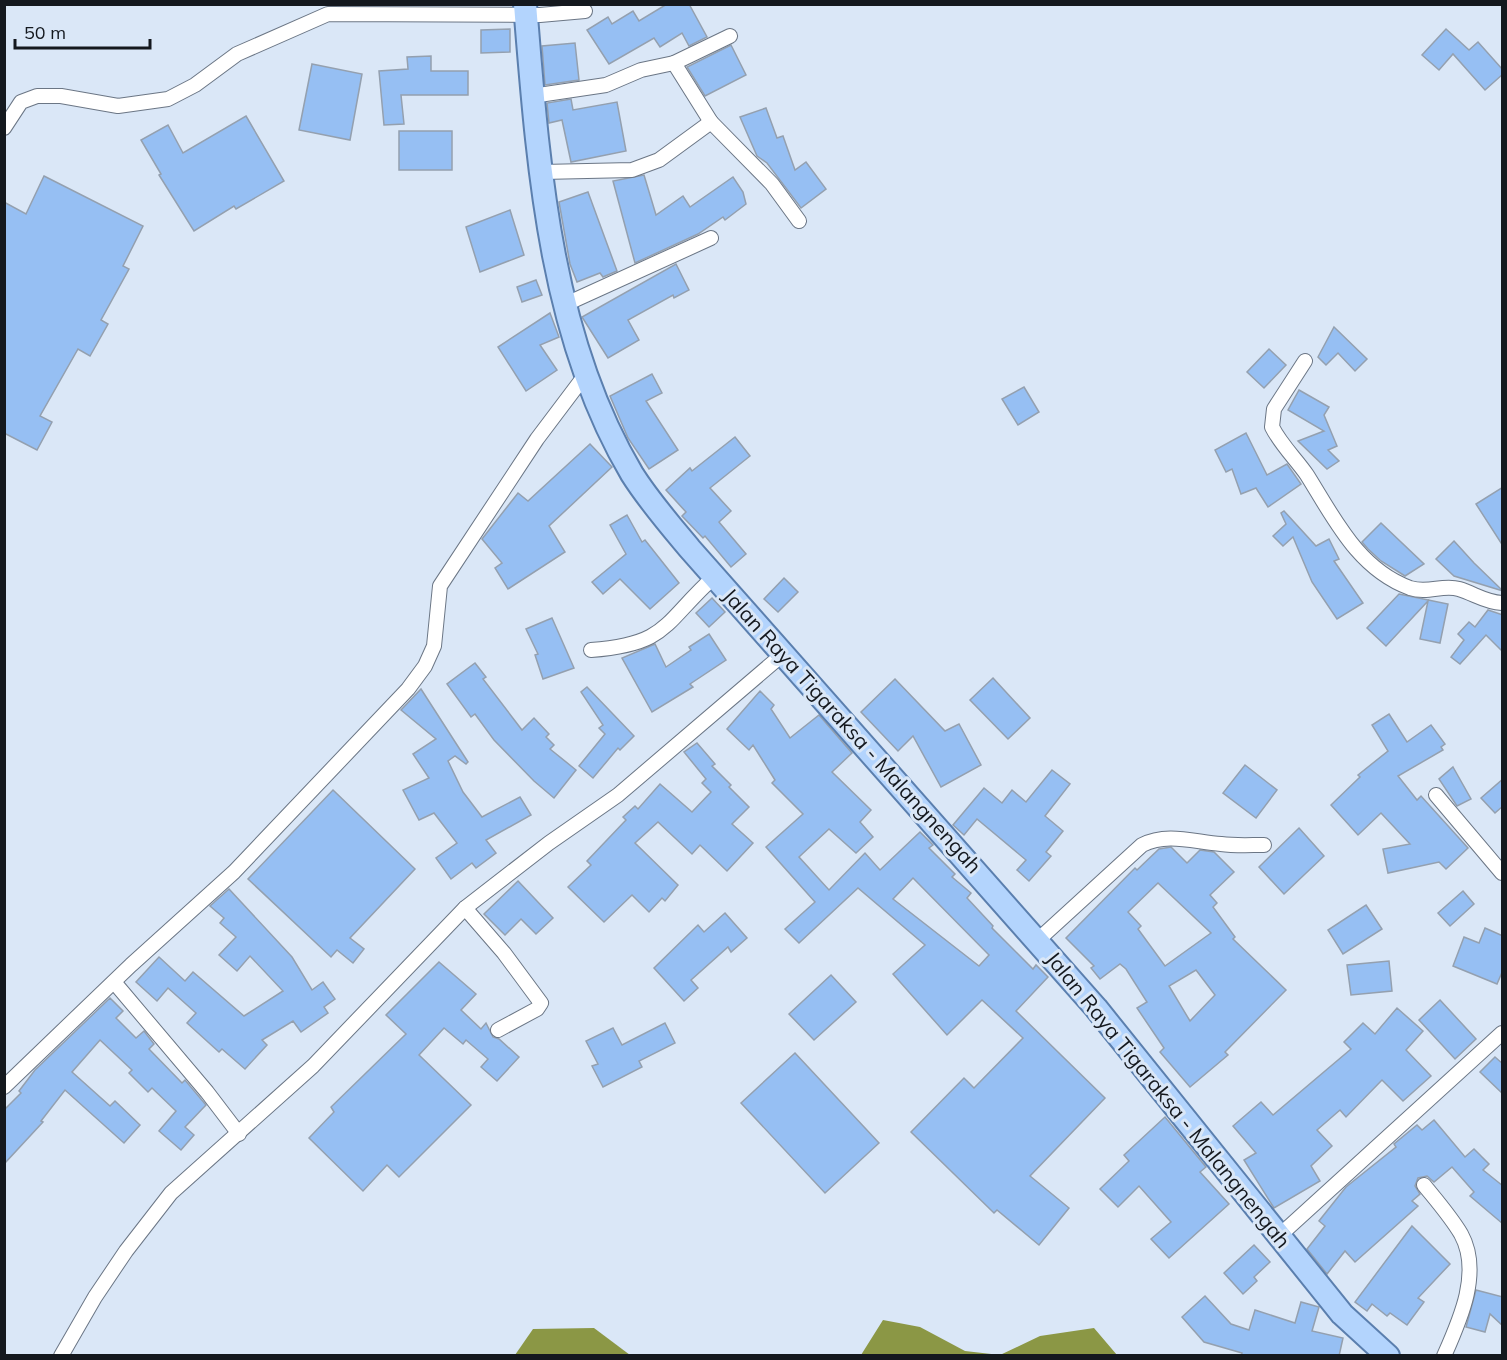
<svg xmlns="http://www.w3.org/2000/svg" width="1507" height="1360" font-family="Mulish,sans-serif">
<rect width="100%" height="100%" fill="#dae7f7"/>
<g fill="#8b9745">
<polygon points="883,1320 920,1327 965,1351 1000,1355 1040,1336 1094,1328 1117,1355 861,1355"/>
<polygon points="594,1328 630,1355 515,1355 533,1329"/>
</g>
<g fill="#96bff3" stroke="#94a0af" stroke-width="1.5" fill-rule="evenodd">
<polygon points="667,4 689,4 707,37 689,46 682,33 660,47 654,38 609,64 587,30 608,17 612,24 633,11 639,21"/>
<polygon points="510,29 510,52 481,53 481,30"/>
<polygon points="1446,29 1469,50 1478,42 1503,70 1503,74 1485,90 1453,54 1439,70 1422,55"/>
<polygon points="575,43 579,80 545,85 542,46"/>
<polygon points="731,45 746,75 705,96 687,67"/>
<polygon points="431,56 431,71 468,71 468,95 401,95 404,124 384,125 379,71 408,69 407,57"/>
<polygon points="312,64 362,74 350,140 299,130"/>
<polygon points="571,99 573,110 617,102 626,151 571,162 562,120 549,123 547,103"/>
<polygon points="766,108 777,138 783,136 795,170 806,162 826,189 801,208 767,163 757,156 740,117"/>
<polygon points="246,116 284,181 236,209 234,206 194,231 159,175 161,174 141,140 168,125 183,153"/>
<rect x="399" y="131" width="53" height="39"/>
<polygon points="644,175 656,215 683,196 690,207 733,177 743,192 746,204 725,220 723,217 698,234 635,263 613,181"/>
<polygon points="44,176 143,226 123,266 129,269 101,320 108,324 90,356 78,349 40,416 52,422 37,450 4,433 4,202 26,214"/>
<polygon points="588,192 617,271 603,277 600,273 577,282 570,264 559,202"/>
<polygon points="510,210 524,255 480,272 466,227"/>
<polygon points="676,264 689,290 674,298 673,295 628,320 639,340 608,358 582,317"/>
<polygon points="536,280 542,295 522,302 517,287"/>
<polygon points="550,313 559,337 540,345 557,370 526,391 498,347"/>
<polygon points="1334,327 1367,359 1355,371 1338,353 1326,365 1318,357"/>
<polygon points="1269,349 1286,365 1264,388 1247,372"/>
<polygon points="652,374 662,393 646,401 678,450 649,469 628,438 610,396"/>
<polygon points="1024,387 1039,412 1018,425 1002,399"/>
<polygon points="1299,390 1329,407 1324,415 1337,446 1328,450 1339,461 1327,469 1298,441 1324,431 1288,410"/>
<polygon points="1246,433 1267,475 1287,464 1301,484 1268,507 1256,488 1241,494 1232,469 1226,472 1215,450"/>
<polygon points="735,437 750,456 710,488 731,511 719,522 746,554 731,567 705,536 703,538 682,516 686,512 666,490 690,468 692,471"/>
<polygon points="590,444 612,467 549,526 565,552 508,589 495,568 502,563 482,539 518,493 528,501"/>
<polygon points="1503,487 1503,546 1476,504"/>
<polygon points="1284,511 1316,546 1329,539 1339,559 1334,561 1363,603 1337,619 1312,582 1293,537 1283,546 1273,536 1286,524 1281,513"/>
<polygon points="627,515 642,542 645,540 679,583 650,609 620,579 603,594 592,582 626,554 610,525"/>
<polygon points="1381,523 1424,564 1405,576 1381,561 1368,549 1362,542"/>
<polygon points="1454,541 1474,563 1503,591 1454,576 1436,559"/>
<polygon points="784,578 798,592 778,612 764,599"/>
<polygon points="1399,594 1448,604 1440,643 1420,639 1428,601 1386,646 1367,628"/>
<polygon points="712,598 725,612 709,627 696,613"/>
<polygon points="1488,610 1503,615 1503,652 1486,635 1460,664 1451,657 1464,640 1458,634 1469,622 1475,627"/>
<polygon points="552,618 574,668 543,679 535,655 538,654 526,629"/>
<polygon points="709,634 726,660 690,684 693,687 652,712 622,658 655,644 666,667 691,650 689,647"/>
<polygon points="475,663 486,677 483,679 522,730 534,718 549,734 546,737 554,745 550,749 576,770 554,798 534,781 494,740 475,714 471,717 447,684"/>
<polygon points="993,678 1030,718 1008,739 970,700"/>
<polygon points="895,679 945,731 959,724 981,765 941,787 913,736 898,751 861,712"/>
<polygon points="587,687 634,736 620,750 618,748 593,778 579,766 605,734 599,728 603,725 581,692"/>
<polygon points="421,689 468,762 466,764 455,756 448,761 463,792 482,817 520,797 531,815 486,840 496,853 476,868 472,863 451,879 436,858 457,843 434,813 419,820 403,790 429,778 413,754 436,739 401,710"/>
<path d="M760 691 774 705 771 709 790 738 819 715 852 753 832 772 871 810 860 822 873 837 856 853 829 829 799 857 829 890 865 853 880 870 920 832 933 845 929 848 955 874 952 877 971 893 967 898 993 926 992 928 1033 969 1036 965 1048 977 1016 1011 1105 1098 1030 1176 1069 1208 1039 1245 997 1210 994 1213 911 1132 964 1078 974 1088 1023 1038 982 1000 947 1035 893 974 925 945 858 888 799 943 785 929 815 902 766 847 803 814 772 783 775 780 753 745 749 750 727 729ZM913 878 989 955 979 966 893 899Z"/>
<polygon points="1389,714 1407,742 1431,725 1445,744 1441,747 1443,750 1398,776 1417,800 1421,796 1468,848 1446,869 1439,862 1388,873 1383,849 1410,844 1381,813 1358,835 1331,805 1360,777 1358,775 1388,751 1372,725"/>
<polygon points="697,743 715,764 712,766 731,785 729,787 749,807 732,824 753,843 727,871 700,845 692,854 658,822 635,843 678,885 665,901 662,898 649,912 632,895 604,922 568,887 591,865 587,861 626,820 623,817 635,806 638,809 660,784 692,812 711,792 702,783 706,779 684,752"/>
<polygon points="1245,765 1277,790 1256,818 1223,793"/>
<polygon points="1453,767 1471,799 1457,806 1439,779"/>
<polygon points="1052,770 1070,784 1045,816 1063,831 1046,852 1051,856 1029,881 1017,870 1026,860 977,819 964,835 953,825 984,788 1002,803 1012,790 1026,802"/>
<polygon points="1503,779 1503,806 1495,813 1481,798"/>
<polygon points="333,790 415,869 350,938 364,949 353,963 337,950 331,957 248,879"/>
<polygon points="1299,828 1324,856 1284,894 1259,867"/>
<path d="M1171 847 1187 863 1200 850 1214 852 1234 872 1210 895 1217 903 1213 907 1235 937 1233 939 1286 990 1225 1052 1228 1055 1190 1087 1160 1052 1164 1048 1137 1008 1147 1002 1126 969 1120 964 1100 979 1091 968 1094 966 1066 938 1135 868 1137 870 1159 849ZM1158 883 1211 933 1165 966 1138 929 1141 926 1128 912ZM1196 970 1215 995 1190 1021 1169 986Z"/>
<polygon points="518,881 553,918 536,934 521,919 505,935 484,914"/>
<polygon points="229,889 292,957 312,990 323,982 335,999 324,1007 328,1013 301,1032 293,1021 262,1040 267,1045 245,1069 222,1049 219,1052 187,1023 196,1013 168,988 157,1001 136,982 159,957 185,981 193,972 244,1016 283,991 250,956 237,971 219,955 236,937 220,923 224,918 210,906"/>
<polygon points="1463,891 1474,904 1450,926 1438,913"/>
<polygon points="1366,905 1382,929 1343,954 1328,930"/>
<polygon points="725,913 747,938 731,952 728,947 691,980 698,988 684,1001 654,968 698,925 704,932"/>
<polygon points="1485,928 1503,936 1503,970 1497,984 1453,966 1464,937 1479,943"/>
<polygon points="1389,961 1392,991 1351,995 1347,965"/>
<polygon points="439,962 476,994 461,1010 481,1029 486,1023 493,1037 499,1039 519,1057 497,1081 481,1067 488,1059 466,1040 463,1044 444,1028 419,1055 471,1105 399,1177 387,1165 363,1191 309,1138 334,1112 331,1107 406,1034 386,1015"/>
<polygon points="831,975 856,1002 814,1040 789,1014"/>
<polygon points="110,998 123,1011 116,1018 136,1038 144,1031 154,1044 149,1049 182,1083 185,1080 206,1105 185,1127 194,1135 181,1150 159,1131 176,1111 152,1088 148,1092 129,1073 132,1070 100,1040 72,1072 110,1106 115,1101 140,1125 124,1143 65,1090 41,1121 43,1122 4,1164 4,1110 21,1093 19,1091 35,1070"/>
<polygon points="1440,1000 1476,1039 1455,1059 1419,1020"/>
<polygon points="1397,1008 1423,1031 1406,1050 1431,1076 1403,1101 1382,1080 1346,1117 1340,1110 1317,1130 1332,1146 1311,1166 1320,1181 1274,1208 1244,1160 1256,1153 1233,1126 1261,1102 1273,1115 1351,1049 1344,1042 1363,1023 1375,1034"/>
<polygon points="665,1023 675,1043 639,1061 642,1067 603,1087 592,1066 598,1064 586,1041 613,1028 622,1045"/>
<polygon points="795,1053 879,1143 825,1193 741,1103"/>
<polygon points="1495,1057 1503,1064 1503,1094 1480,1072"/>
<polygon points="1165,1117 1206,1167 1200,1172 1229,1204 1169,1258 1151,1239 1171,1222 1139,1186 1118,1207 1100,1189 1129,1161 1124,1155"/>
<polygon points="1434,1120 1465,1157 1474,1149 1489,1164 1483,1170 1503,1186 1503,1224 1470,1196 1474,1192 1452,1167 1434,1182 1427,1176 1418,1178 1415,1186 1420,1194 1412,1201 1418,1206 1355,1262 1345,1251 1327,1274 1307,1249 1325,1226 1319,1221 1346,1187 1396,1147 1394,1144 1417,1125 1422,1130"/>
<polygon points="1412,1226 1450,1264 1418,1298 1424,1302 1407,1325 1390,1313 1387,1316 1372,1304 1367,1311 1355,1302"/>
<polygon points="1254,1245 1270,1262 1254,1277 1257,1281 1243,1294 1224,1273"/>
<polygon points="1476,1290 1503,1297 1503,1326 1490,1314 1485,1332 1466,1327"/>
<polygon points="1205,1296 1231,1324 1249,1330 1255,1310 1295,1323 1301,1302 1319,1307 1312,1331 1343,1338 1339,1356 1241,1356 1242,1353 1204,1342 1182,1317"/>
</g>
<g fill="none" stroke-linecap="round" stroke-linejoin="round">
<defs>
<g id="street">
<polyline points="674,63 711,122"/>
<polyline points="532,96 606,85 641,70 674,63 730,36"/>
<polyline points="4,128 21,102 37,96 61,96 118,106 168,99 195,85 237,54 328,14 540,15 585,11"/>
<polyline points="542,172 632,170 659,160 711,122 772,184 799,221"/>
<polyline points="566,304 711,238"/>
<path d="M1305 361 1274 409 1272 427C1281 445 1296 459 1307 475 1334 518 1358 569 1410 588 1428 594 1443 584 1459 589 1475 594 1485 602 1502 603"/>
<path d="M591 650C669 644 663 623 715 576"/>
<polyline points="1436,795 1502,873"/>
<polyline points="465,908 504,953 541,1003 537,1009 498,1030"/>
<path d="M1038 940 1142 845C1167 832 1194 842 1221 844 1235 846 1250 845 1264 845"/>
<polyline points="114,982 207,1092 239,1134"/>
<polyline points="4,1087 131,965 234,872 408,689 425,666 434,646 440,586 537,439 586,374"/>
<path d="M1424 1185C1437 1201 1451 1217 1461 1234 1482 1272 1460 1320 1444 1356"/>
<polyline points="1279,1236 1502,1033"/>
<polyline points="61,1356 95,1297 126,1251 171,1193 313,1066 465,908 549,843 618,795 782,655"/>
</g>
<path id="primary" d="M525 4C538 163 549 334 632 474 649 501 670 525 690 549L1096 1008 1342 1314 1388 1356"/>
</defs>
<use href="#street" stroke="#6b7685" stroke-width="16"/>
<use href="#primary" stroke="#5b7fae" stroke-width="26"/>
<use href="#street" stroke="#fff" stroke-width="14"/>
<use href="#primary" stroke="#b3d4fd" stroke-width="22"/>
</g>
<g text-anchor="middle" stroke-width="6" stroke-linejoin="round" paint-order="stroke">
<g font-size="21" fill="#14181e" stroke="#dae7f7">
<text transform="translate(852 731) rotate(48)" y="7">Jalan Raya Tigaraksa - Malangnengah</text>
<text transform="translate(1168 1100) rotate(51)" y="7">Jalan Raya Tigaraksa - Malangnengah</text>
</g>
</g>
<rect width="1507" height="1360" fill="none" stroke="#14181e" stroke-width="12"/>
<path d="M15 39v9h135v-9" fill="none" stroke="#14181e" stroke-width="3"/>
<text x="24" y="39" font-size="18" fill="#14181e" stroke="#dae7f7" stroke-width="4.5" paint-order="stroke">50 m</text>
</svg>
